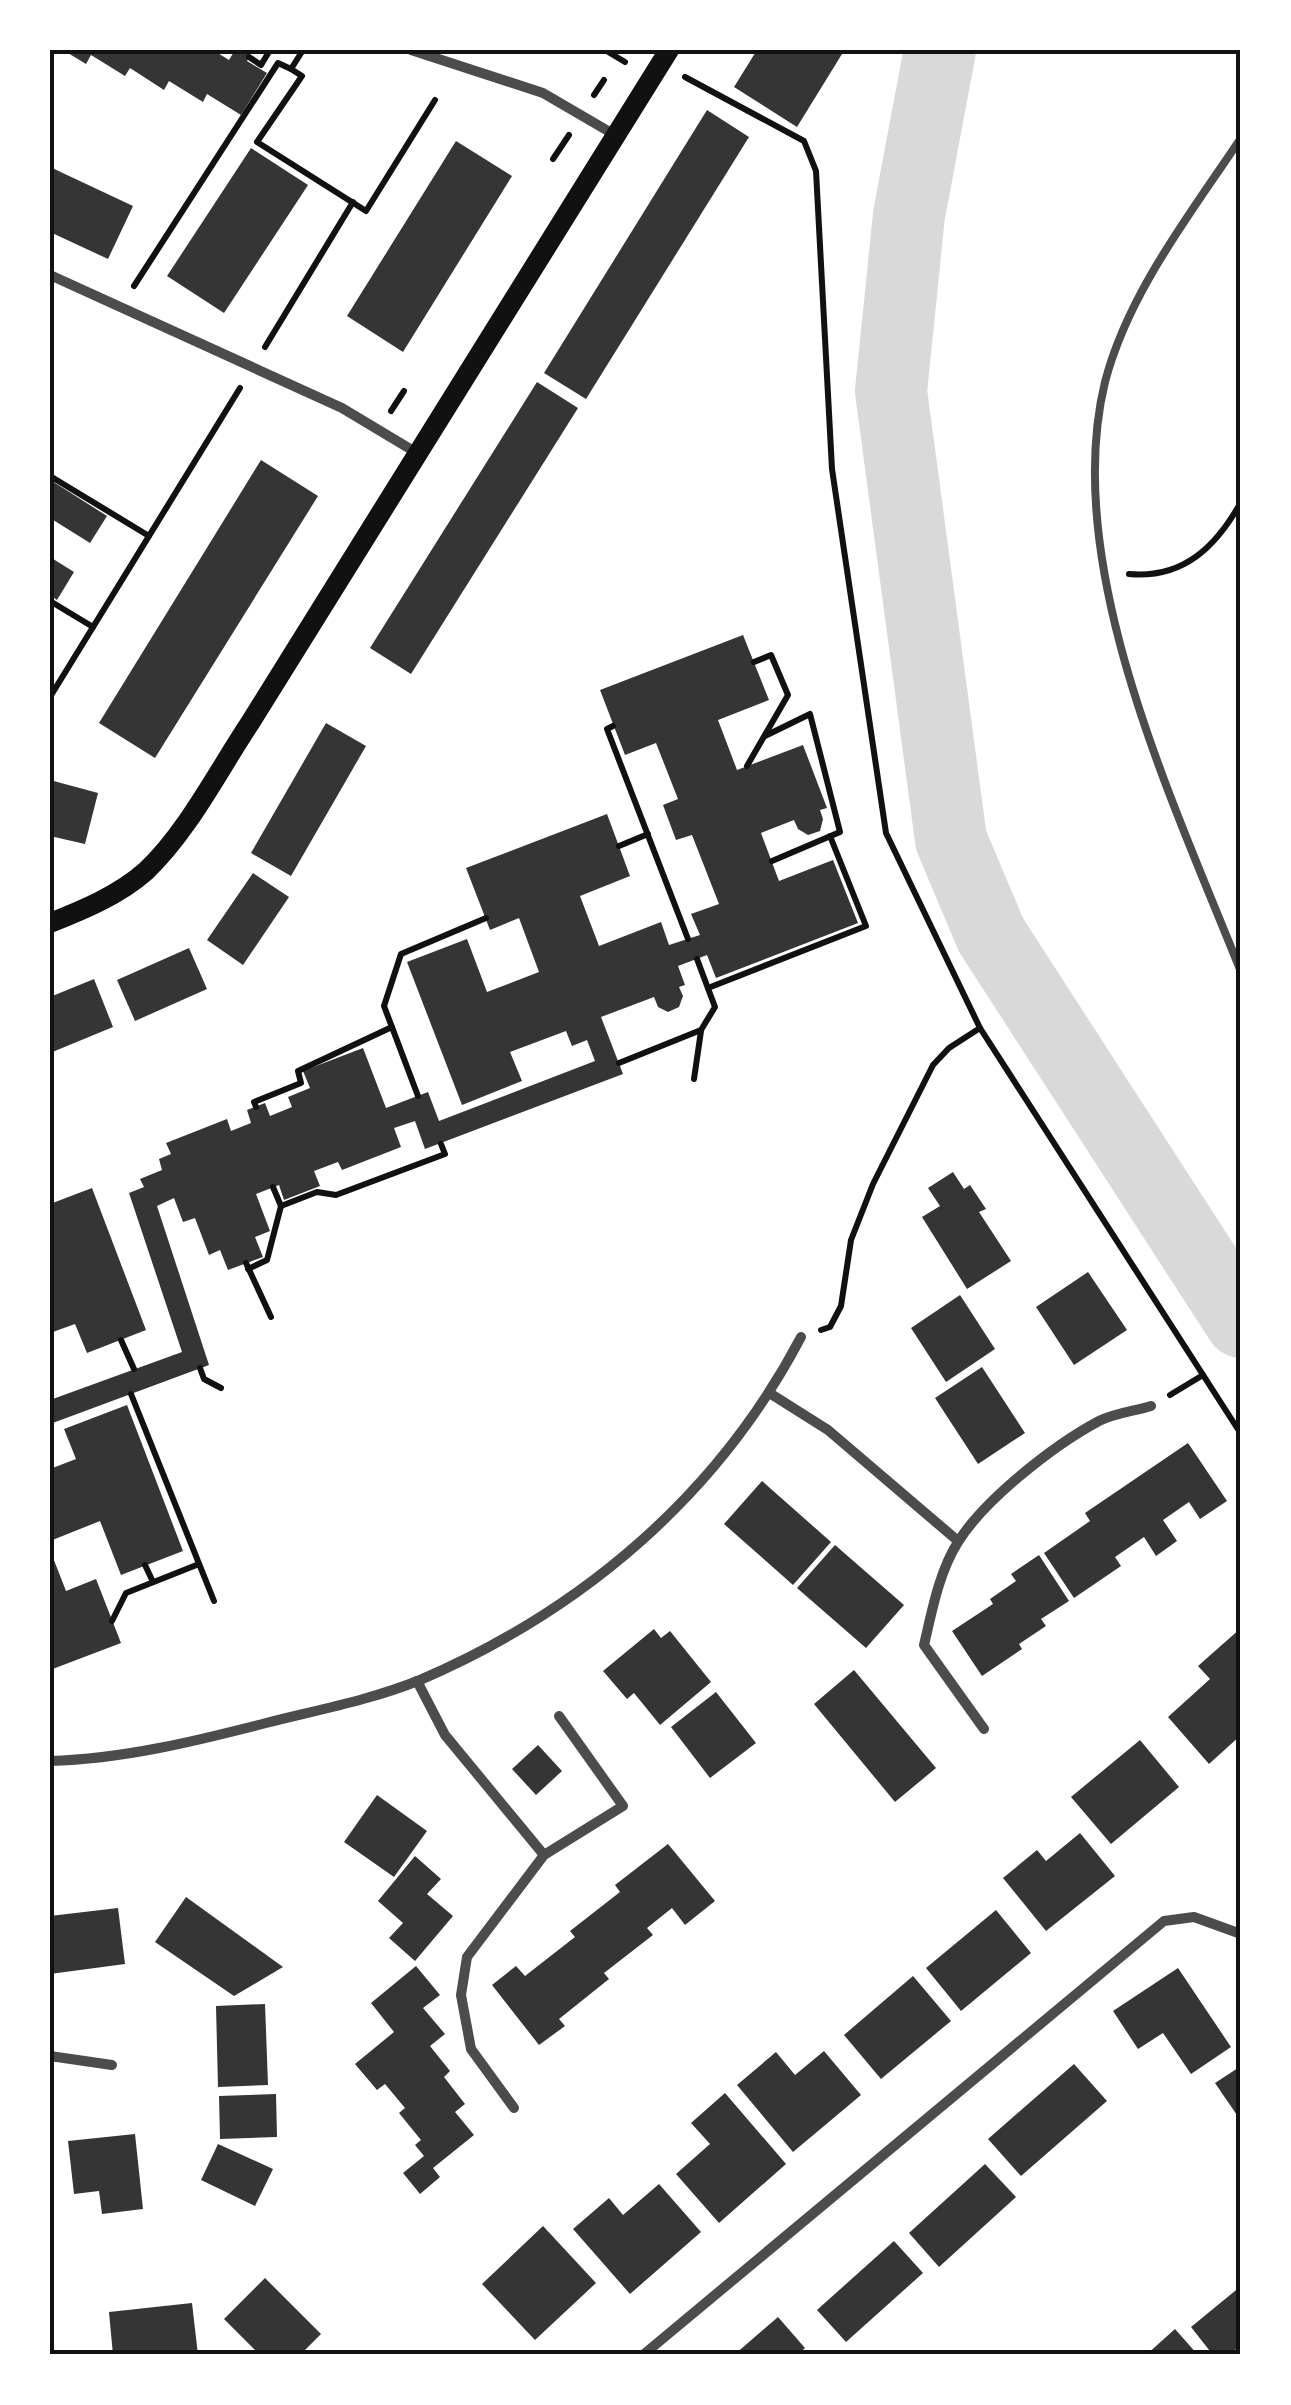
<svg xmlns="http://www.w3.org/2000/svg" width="1291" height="2405" font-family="Manrope,sans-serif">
<rect width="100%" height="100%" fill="#fff"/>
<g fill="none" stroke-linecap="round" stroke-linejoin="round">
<polyline stroke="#d9d9d9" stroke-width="72" points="940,50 909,215 891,391 951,840 991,935 1241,1322"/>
</g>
<g fill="#353535">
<polygon points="63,50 213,50 229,60 235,50 246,50 251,53 247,61 267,73 241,115 207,94 203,102 169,81 164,90 130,68 125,76 91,55 86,64"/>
<polygon points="757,50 835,50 842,54 797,127 734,87"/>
<polygon points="707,110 749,137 586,399 544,373"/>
<polygon points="456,141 512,176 403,352 347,316"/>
<polygon points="251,148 308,185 224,313 167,276"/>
<polygon points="50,167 133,206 108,259 50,232"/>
<polygon points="537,382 578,408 411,674 370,648"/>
<polygon points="261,460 318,496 155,758 99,723"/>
<polygon points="52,481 107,516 90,543 50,518"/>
<polygon points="50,557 74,572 57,600 50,595"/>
<polygon points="743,635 769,700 718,720 737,770 803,745 827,808 820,810 823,819 820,831 808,835 798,829 794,820 761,833 779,881 833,860 858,923 716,978 707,955 678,966 685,985 679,987 683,996 679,1007 668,1012 658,1007 654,997 601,1017 623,1074 425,1149 415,1121 394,1128 401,1147 342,1170 338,1162 314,1171 320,1186 284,1200 279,1185 256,1194 270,1231 255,1237 263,1257 228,1270 220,1250 209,1255 195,1218 183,1222 174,1198 157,1206 209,1365 50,1424 50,1400 182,1352 129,1193 144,1187 140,1179 162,1170 159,1159 171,1154 166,1143 227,1119 231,1131 251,1123 247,1110 265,1103 270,1116 292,1107 288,1097 310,1088 303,1071 363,1048 386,1108 428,1092 439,1121 595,1061 587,1040 572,1046 566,1031 510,1052 522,1081 462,1105 407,962 467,939 487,992 539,972 519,918 490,930 466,868 607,814 630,876 580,896 599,946 661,922 669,945 700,935 691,914 719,904 692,835 676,840 663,805 678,799 656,743 625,755 600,690"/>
<polygon points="326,723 366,746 291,876 251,853"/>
<polygon points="50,780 98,793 85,844 50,836"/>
<polygon points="253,873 289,897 243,965 207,940"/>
<polygon points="189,948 207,989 135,1021 117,980"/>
<polygon points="94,979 113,1027 50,1053 50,997"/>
<polygon points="953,1172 964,1189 970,1185 986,1209 979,1212 1011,1261 967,1289 922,1217 940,1206 928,1188"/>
<polygon points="92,1188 146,1330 87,1353 75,1324 50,1333 50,1204"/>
<polygon points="1088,1272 1127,1330 1074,1365 1036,1307"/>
<polygon points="960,1295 995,1349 946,1382 911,1328"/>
<polygon points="982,1367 1025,1433 978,1464 935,1398"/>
<polygon points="127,1405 183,1551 121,1575 100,1521 50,1541 50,1469 76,1459 64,1429"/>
<polygon points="1188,1443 1227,1501 1200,1519 1189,1502 1163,1520 1177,1541 1156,1556 1144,1537 1115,1557 1121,1566 1074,1598 1044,1553 1090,1521 1085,1513"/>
<polygon points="762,1481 831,1542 793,1585 724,1524"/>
<polygon points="835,1545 904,1605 866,1648 797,1588"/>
<polygon points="50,1550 66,1591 96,1579 121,1643 50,1670"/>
<polygon points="1039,1555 1069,1601 1041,1619 1046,1626 1019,1644 1022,1649 982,1676 952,1631 993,1604 990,1599 1016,1581 1011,1574"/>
<polygon points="1241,1628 1241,1735 1209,1764 1168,1717 1210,1679 1198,1666"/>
<polygon points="654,1629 661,1638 670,1631 711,1682 660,1725 634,1693 627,1699 603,1671"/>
<polygon points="854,1670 936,1768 895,1802 814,1704"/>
<polygon points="716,1692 756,1743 710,1778 671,1727"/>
<polygon points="1140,1740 1179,1787 1111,1844 1071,1797"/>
<polygon points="538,1745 562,1771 536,1795 512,1769"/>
<polygon points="377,1795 427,1831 394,1877 344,1842"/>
<polygon points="1080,1833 1115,1876 1046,1931 1003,1878 1037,1850 1046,1861"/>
<polygon points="668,1844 715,1901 685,1925 672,1908 647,1928 653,1935 604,1973 609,1979 559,2019 565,2026 539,2045 492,1985 516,1966 525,1976 575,1937 570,1931 620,1892 615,1885"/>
<polygon points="415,1856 441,1879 427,1894 453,1916 415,1961 389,1938 403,1923 378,1901"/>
<polygon points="186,1897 283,1967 234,1996 155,1942"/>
<polygon points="118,1908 125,1964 50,1974 50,1916"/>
<polygon points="996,1910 1031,1953 961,2011 926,1968"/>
<polygon points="416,1966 440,1995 423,2008 445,2034 430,2046 450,2071 444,2077 465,2104 455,2112 474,2135 433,2168 440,2177 420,2194 403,2173 424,2156 415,2145 421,2140 399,2113 405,2108 385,2084 377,2090 355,2064 394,2032 371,2003"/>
<polygon points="1178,1968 1231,2047 1191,2074 1163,2033 1138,2049 1113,2011"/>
<polygon points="913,1976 951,2021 881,2079 844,2035"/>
<polygon points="265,2004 268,2085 218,2087 216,2006"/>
<polygon points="824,2051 861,2095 793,2152 737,2085 776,2052 795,2075"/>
<polygon points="1074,2064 1107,2101 1021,2176 988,2139"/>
<polygon points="1241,2066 1241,2121 1215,2083"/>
<polygon points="725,2093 786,2164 719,2223 676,2174 710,2144 691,2123"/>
<polygon points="276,2094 277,2137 220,2139 219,2096"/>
<polygon points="135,2134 143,2209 102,2214 99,2191 74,2194 68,2141"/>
<polygon points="218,2144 273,2169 255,2206 201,2180"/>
<polygon points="985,2164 1016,2197 939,2267 909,2233"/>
<polygon points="659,2184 701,2232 630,2294 573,2229 609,2198 623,2215"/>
<polygon points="543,2226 596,2283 535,2340 482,2284"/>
<polygon points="894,2241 923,2273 846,2342 817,2310"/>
<polygon points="265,2278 321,2334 300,2355 260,2355 224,2319"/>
<polygon points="1241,2286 1241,2345 1229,2355 1213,2355 1191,2327"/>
<polygon points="192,2303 198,2355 113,2355 109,2312"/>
<polygon points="778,2317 805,2348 797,2355 734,2355"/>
<polygon points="1175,2329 1198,2355 1146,2355"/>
</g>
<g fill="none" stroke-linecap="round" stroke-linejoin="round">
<g stroke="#111" stroke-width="6">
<polyline points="222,50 228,50"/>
<polyline points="303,50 291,69 302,76 257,142 366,211 435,100"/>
<polyline points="605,50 625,62"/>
<polyline points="249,57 261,65 270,50"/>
<polyline points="685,77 804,141 816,171 832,469 886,833 980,1028 1241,1434"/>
<polyline points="594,95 604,80"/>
<polyline points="553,159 569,135"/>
<polyline points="134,286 278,63 291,69"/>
<polyline points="265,347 353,202"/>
<polyline points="391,411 404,391"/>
<polyline points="50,476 149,536"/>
<path d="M1129 574C1183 579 1216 547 1241 502"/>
<polyline points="50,601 93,627"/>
<polyline points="50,697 240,388"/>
<polyline points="613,726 607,729 688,939"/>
<polyline points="765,736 810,714 840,832 772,861"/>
<polyline points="747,766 788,695 771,655 754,662"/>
<polyline points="619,846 648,834"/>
<polyline points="708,988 866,926 830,836"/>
<polyline points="619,1063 701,1030 715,1007 697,959"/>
<polyline points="694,1079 701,1031"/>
<polyline points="418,1096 384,1006 401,954 486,918"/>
<polyline points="256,1107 254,1102 301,1083 298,1071 392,1027"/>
<polyline points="281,1206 317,1192 336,1195 445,1154 441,1144"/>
<polyline points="246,1263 271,1317"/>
<polyline points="248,1269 267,1260 281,1206 273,1187"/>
<polyline points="821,1330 830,1327 841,1306 851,1240 873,1184 933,1065 949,1048 980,1028"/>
<polyline points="121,1340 134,1369"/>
<polyline points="200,1368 204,1379 221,1388"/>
<polyline points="131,1394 214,1601"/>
<polyline points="1170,1395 1203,1375"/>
<polyline points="145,1565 153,1582"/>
<polyline points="112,1621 126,1593 199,1564"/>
</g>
<path stroke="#4c4c4c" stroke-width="8" d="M1241 138C1191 213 1128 293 1105 382 1060 566 1174 803 1241 972"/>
<g stroke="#4c4c4c" stroke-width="10">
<polyline points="411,50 543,93 615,135"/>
<polyline points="50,275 342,408 417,453"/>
<polyline points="771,1394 828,1430 958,1541"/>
<polyline points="417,1681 445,1735 544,1855"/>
<path d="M984 1729 924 1645C932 1611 939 1572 958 1542 985 1499 1054 1445 1099 1421 1115 1413 1135 1411 1151 1406"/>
<path d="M50 1761C123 1759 196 1741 266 1723 317 1710 371 1700 420 1680 583 1610 718 1495 801 1337"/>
<polyline points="50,2056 112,2065"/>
<polyline points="514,2108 471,2049 461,1995 467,1957 544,1855 623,1806 559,1716"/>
<polyline points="643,2355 1164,1921 1194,1917 1241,1934"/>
</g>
<path stroke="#111" stroke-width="20" d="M50 923C83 910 119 895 146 871 188 831 218 771 250 723L669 50"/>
</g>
<rect width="1291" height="2405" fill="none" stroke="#ffffff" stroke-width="105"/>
<rect x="52" y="52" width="1186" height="2300" fill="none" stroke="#111" stroke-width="4"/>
</svg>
